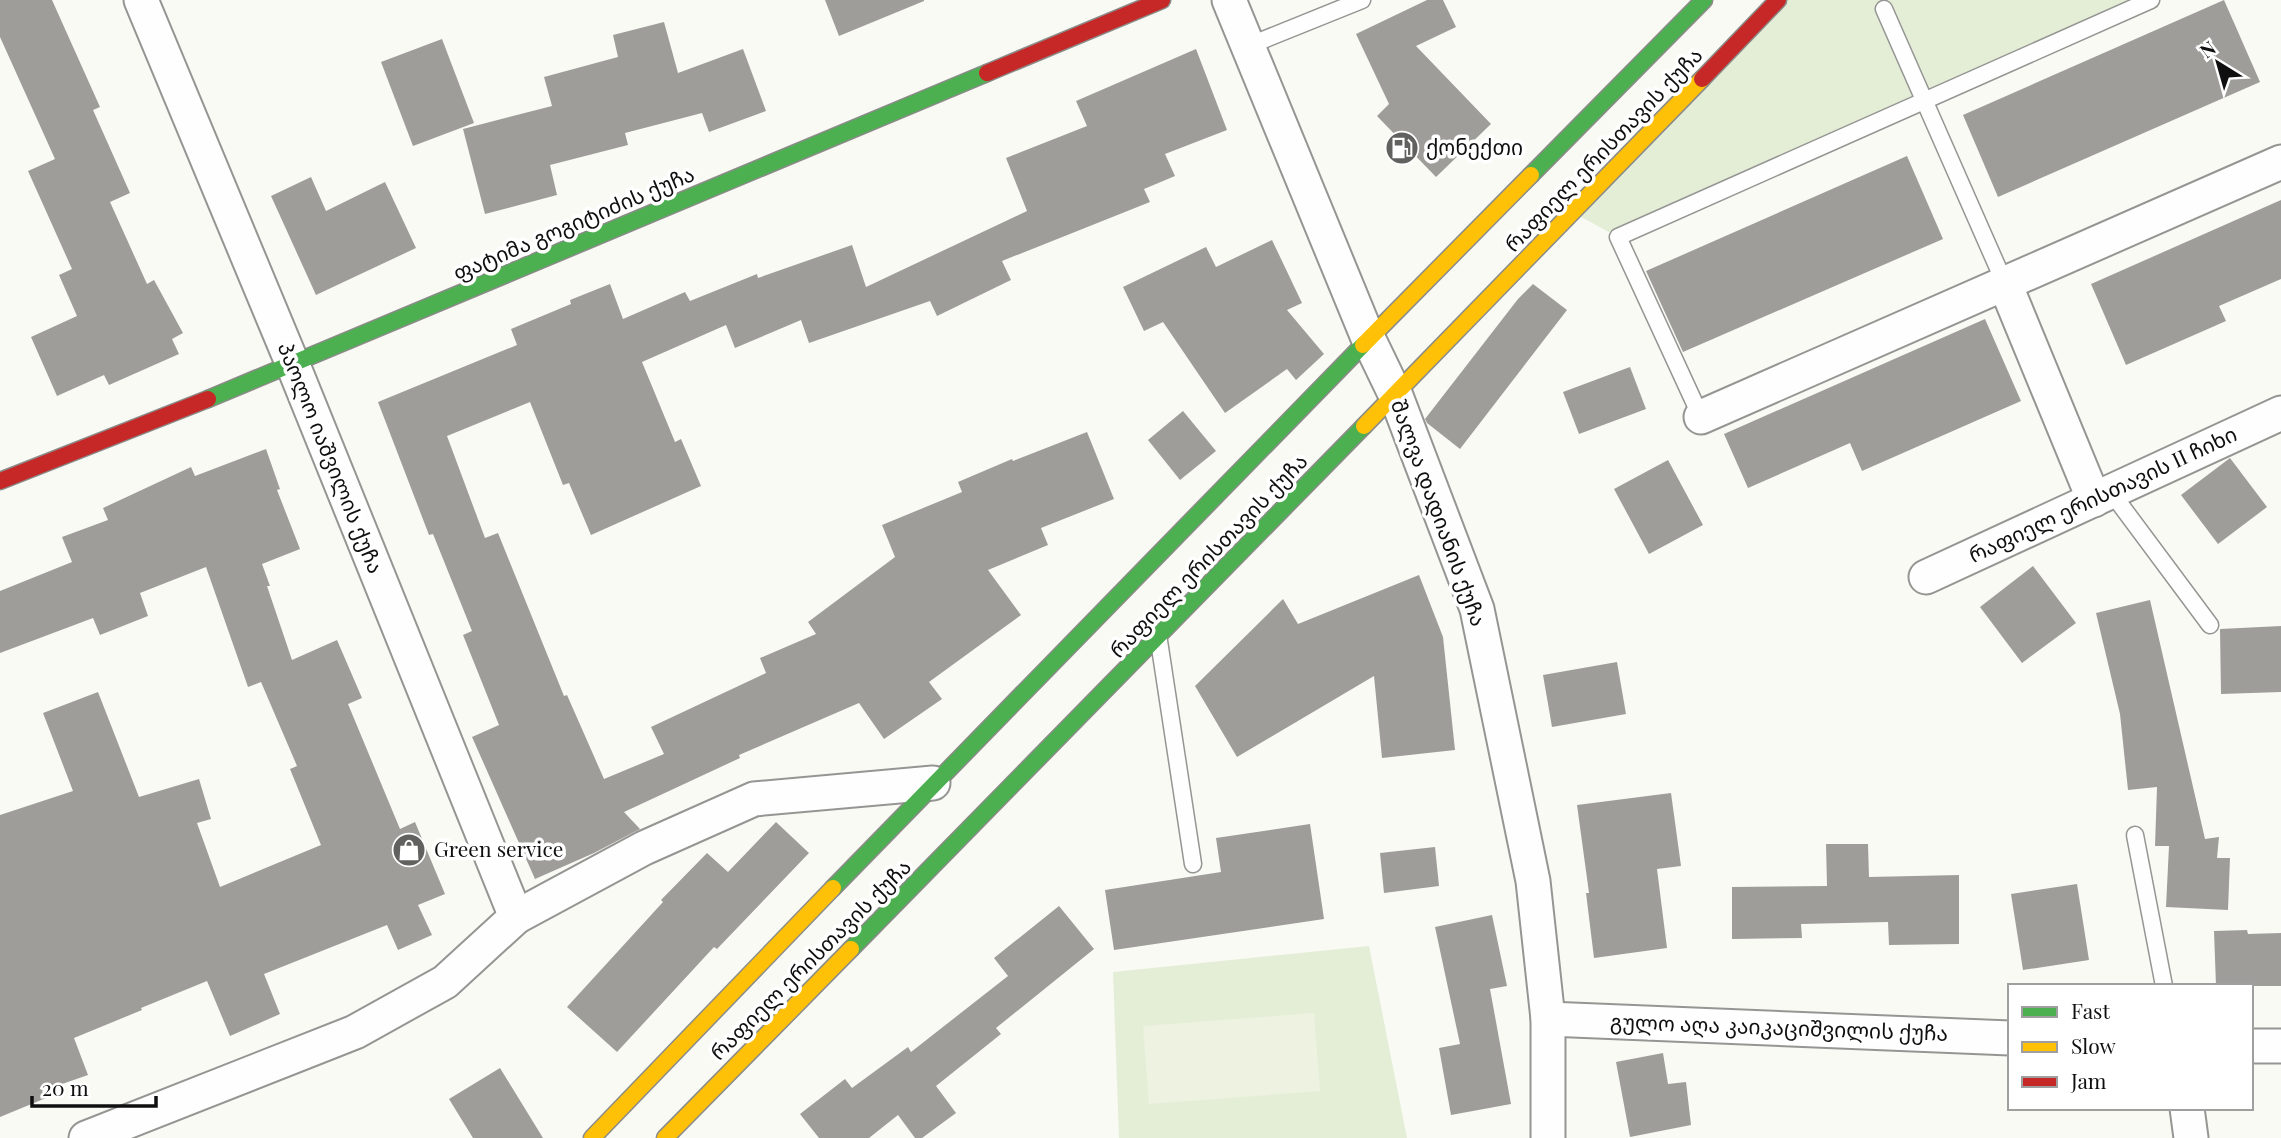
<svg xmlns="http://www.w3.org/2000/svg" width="2281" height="1138" font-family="'Playfair Display','Noto Sans Georgian',serif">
<rect width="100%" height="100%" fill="#fafaf5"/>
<g fill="#e4eed7">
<polygon points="1778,0 2151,0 1618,237 1572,212"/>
<polygon points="1369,946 1407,1138 1119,1138 1113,972"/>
</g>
<polygon fill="#edf2e1" points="1314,1013 1320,1091 1149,1104 1143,1026"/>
<g fill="#9e9d9a">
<polygon points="0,0 52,0 100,107 93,110 130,193 110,202 147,284 154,280 183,333 172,339 179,354 109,385 104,375 57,396 31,337 77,316 59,275 72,269 28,171 55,159 0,37"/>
<polygon points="825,0 924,0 924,1 839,36"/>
<polygon points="1427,0 1443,0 1456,27 1416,46 1491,124 1436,177 1377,116 1389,104 1356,34"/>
<polygon points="2224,0 2260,82 1998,197 1963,115"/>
<polygon points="664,22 678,73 743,49 766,111 709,132 702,113 625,133 628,145 550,165 557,195 485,214 463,129 552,106 544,77 618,57 613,35"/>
<polygon points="442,39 474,123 413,146 381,62"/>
<polygon points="1196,49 1227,130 1165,154 1175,176 1144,189 1150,202 1002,261 1011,280 937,316 930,301 809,343 801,320 735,348 726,325 642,362 675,442 681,439 701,486 591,535 569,483 563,485 530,402 447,436 485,538 498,533 564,696 567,695 604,779 664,754 651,727 766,673 760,658 816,634 808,622 895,557 882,525 962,492 958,482 1012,459 1013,461 1087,432 1114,499 1041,528 1048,545 988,570 1021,615 929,682 942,699 884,739 859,703 739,755 740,758 624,812 640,829 594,853 535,879 472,737 499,725 463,635 472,631 433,534 429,535 378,402 517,345 511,329 571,304 570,300 610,284 623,319 685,292 690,301 757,274 758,278 852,245 866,287 1027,211 1006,158 1087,126 1076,101"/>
<polygon points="1907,156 1943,239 1683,352 1646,271"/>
<polygon points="311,177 326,211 385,182 416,248 316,295 271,196"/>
<polygon points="2281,200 2281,279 2219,306 2226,321 2126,365 2091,284"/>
<polygon points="1272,240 1302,303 1287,310 1324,354 1296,380 1287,369 1225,413 1163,322 1144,331 1123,287 1206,247 1216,267"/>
<polygon points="1533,284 1567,310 1460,449 1427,423 1425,419 1518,299"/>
<polygon points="1985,319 2021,401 1862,471 1850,443 1748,488 1724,434"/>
<polygon points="1630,367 1646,409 1579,434 1563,392"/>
<polygon points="1183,411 1216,451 1180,480 1148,440"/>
<polygon points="266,449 280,489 277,490 300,549 262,564 270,586 267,586 292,660 337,640 362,698 348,704 400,829 415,822 445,894 418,905 432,935 398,950 387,925 264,974 280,1014 230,1036 207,981 141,1008 142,1010 74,1038 88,1075 42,1091 46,1098 0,1117 0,815 73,791 43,713 98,692 139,797 199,779 211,819 197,823 220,887 321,845 290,769 297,766 261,682 248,687 206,567 140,593 148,616 100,635 93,618 0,653 0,591 72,562 62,537 108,520 103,508 191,467 195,476"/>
<polygon points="2230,458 2267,507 2218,544 2181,495"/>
<polygon points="1668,460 1703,525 1649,554 1614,489"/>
<polygon points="2033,566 2076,623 2022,663 1980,607"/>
<polygon points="1419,575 1443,637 1455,750 1382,758 1374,676 1237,757 1195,686 1283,599 1298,624"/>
<polygon points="2150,600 2205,839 2219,837 2217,858 2230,858 2228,910 2166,907 2169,846 2155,846 2157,787 2128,790 2120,714 2096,613"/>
<polygon points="2281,626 2281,692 2221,694 2220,629"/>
<polygon points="1617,662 1626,714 1552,727 1543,675"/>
<polygon points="1671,793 1681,866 1657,869 1667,948 1594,958 1586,893 1589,893 1577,805"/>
<polygon points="776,822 809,853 717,949 714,947 617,1052 567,1007 663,902 661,900 707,853 728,872"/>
<polygon points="1310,824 1324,919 1114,950 1105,890 1221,872 1216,838"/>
<polygon points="1826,844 1868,844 1869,877 1959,875 1959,944 1889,945 1888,922 1801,924 1802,938 1732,939 1732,887 1827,886"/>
<polygon points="1435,847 1439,886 1384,893 1380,853"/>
<polygon points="2077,884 2089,960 2023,970 2011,894"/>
<polygon points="1059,906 1094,949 996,1028 1001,1034 936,1086 956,1113 922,1138 915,1138 898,1115 869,1138 819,1138 800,1114 845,1079 852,1088 908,1047 911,1052 1008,976 994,958"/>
<polygon points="1492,915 1507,986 1490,989 1511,1104 1451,1115 1439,1048 1460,1044 1435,927"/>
<polygon points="2247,930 2248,934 2281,933 2281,986 2216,986 2214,931"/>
<polygon points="1663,1053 1668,1084 1686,1082 1691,1125 1630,1137 1616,1062"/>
<polygon points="500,1068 543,1138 473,1138 449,1099"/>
</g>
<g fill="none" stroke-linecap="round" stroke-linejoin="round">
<defs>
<g id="lane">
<polyline points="1884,9 2005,284"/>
<polyline points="1248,46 1362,0"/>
<polyline points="1701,417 1618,237 2151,0"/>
<polyline points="2111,492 2210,625"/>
<polyline points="1159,641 1193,864"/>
<polyline points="2135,835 2164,986"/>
</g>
<g id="street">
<polyline points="141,0 293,365 516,917"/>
<polyline points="1229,0 1368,338 1396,396 1477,609 1533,881 1548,1019 1548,1138"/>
<polyline points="2005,284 2094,500"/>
<polyline points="1701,417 2281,162"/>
<polyline points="1926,577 2281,413"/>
<polyline points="1548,1019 2010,1038"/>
<polyline points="2251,1046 2281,1046"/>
<polyline points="2187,1108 2191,1138"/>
<polyline points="86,1138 355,1032 445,982 516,917 644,848 754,799 933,783"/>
</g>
<g id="fast">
<polyline points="1531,175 1704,0"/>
<polyline points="208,399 987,73"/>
<polyline points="833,888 1363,345"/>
<polyline points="851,949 1364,426"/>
</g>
<g id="slow">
<polyline points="1363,345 1531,175"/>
<polyline points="1364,426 1702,79"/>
<polyline points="592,1138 833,888"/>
<polyline points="665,1138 851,949"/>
</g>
<g id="jam">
<polyline points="987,73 1162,0"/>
<polyline points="1702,79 1778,0"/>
<polyline points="0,481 208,399"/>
</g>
</defs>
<use href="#lane" stroke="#959593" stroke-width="19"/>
<use href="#street" stroke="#959593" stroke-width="37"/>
<use href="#fast" stroke="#8b8b89" stroke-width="19"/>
<use href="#slow" stroke="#8b8b89" stroke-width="19"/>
<use href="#jam" stroke="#8b8b89" stroke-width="19"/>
<use href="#lane" stroke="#fefefe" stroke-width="16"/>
<use href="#street" stroke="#fefefe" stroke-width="33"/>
<use href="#fast" stroke="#4caf50" stroke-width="16"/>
<use href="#slow" stroke="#ffc107" stroke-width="16"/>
<use href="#jam" stroke="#c62828" stroke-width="16"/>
</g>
<defs>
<symbol id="fuel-disc" viewBox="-11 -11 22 22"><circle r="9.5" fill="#616160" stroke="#fff"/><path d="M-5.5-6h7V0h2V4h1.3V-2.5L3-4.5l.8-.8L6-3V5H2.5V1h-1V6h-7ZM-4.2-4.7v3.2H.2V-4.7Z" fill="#fff"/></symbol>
<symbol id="shop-disc" viewBox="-11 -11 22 22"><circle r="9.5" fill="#616160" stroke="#fff"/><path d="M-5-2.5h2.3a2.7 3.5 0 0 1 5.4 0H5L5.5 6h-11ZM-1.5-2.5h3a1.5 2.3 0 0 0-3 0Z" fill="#fff"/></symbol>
</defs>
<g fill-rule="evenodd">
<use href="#fuel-disc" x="1383" y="129" width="38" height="38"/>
<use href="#shop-disc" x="390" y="831" width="38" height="38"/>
</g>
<g text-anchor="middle" stroke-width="7" stroke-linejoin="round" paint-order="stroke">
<g font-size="21" fill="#0f0f0f" stroke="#fff" text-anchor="start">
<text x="1426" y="155">ქონექთი</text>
<text x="434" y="857">Green service</text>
</g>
<g font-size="21" fill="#0f0f0f" stroke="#fff">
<text transform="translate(1604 150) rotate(-46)" y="7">რაფიელ ერისთავის ქუჩა</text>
<text transform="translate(574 224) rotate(-23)" y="7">ფატიმა გოგიტიძის ქუჩა</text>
<text transform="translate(330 458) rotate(68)" y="7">პაოლო იაშვილის ქუჩა</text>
<text transform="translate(2103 495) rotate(-25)" y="7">რაფიელ ერისთავის II ჩიხი</text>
<text transform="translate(1438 513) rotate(70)" y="7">შალვა დადიანის ქუჩა</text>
<text transform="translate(1209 556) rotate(-46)" y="7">რაფიელ ერისთავის ქუჩა</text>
<text transform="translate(811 960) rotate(-45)" y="7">რაფიელ ერისთავის ქუჩა</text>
<text transform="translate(1779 1028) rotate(2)" y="7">გულო აღა კაიკაციშვილის ქუჩა</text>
</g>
</g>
<rect x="2008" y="984" width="245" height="126" fill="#ffffff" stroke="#9f9f9f" stroke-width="2"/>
<rect x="2022" y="1007" width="35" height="10" fill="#4caf50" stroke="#9f9f9f" stroke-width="2"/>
<text x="2071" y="1019" font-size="21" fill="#0f0f0f">Fast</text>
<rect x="2022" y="1042" width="35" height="10" fill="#ffc107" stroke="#9f9f9f" stroke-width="2"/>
<text x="2071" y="1054" font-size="21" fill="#0f0f0f">Slow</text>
<rect x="2022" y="1077" width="35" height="10" fill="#c62828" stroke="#9f9f9f" stroke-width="2"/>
<text x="2071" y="1089" font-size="21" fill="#0f0f0f">Jam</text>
<g transform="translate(2218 63) rotate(323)" stroke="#ffffff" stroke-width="5" paint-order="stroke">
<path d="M0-5L12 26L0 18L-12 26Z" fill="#0f0f0f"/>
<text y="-10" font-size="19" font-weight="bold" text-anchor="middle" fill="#0f0f0f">N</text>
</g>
<path d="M32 1096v10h124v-10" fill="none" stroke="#0f0f0f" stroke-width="3.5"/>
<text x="42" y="1096" font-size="21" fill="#0f0f0f" stroke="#ffffff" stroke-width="5" paint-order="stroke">20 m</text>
</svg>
